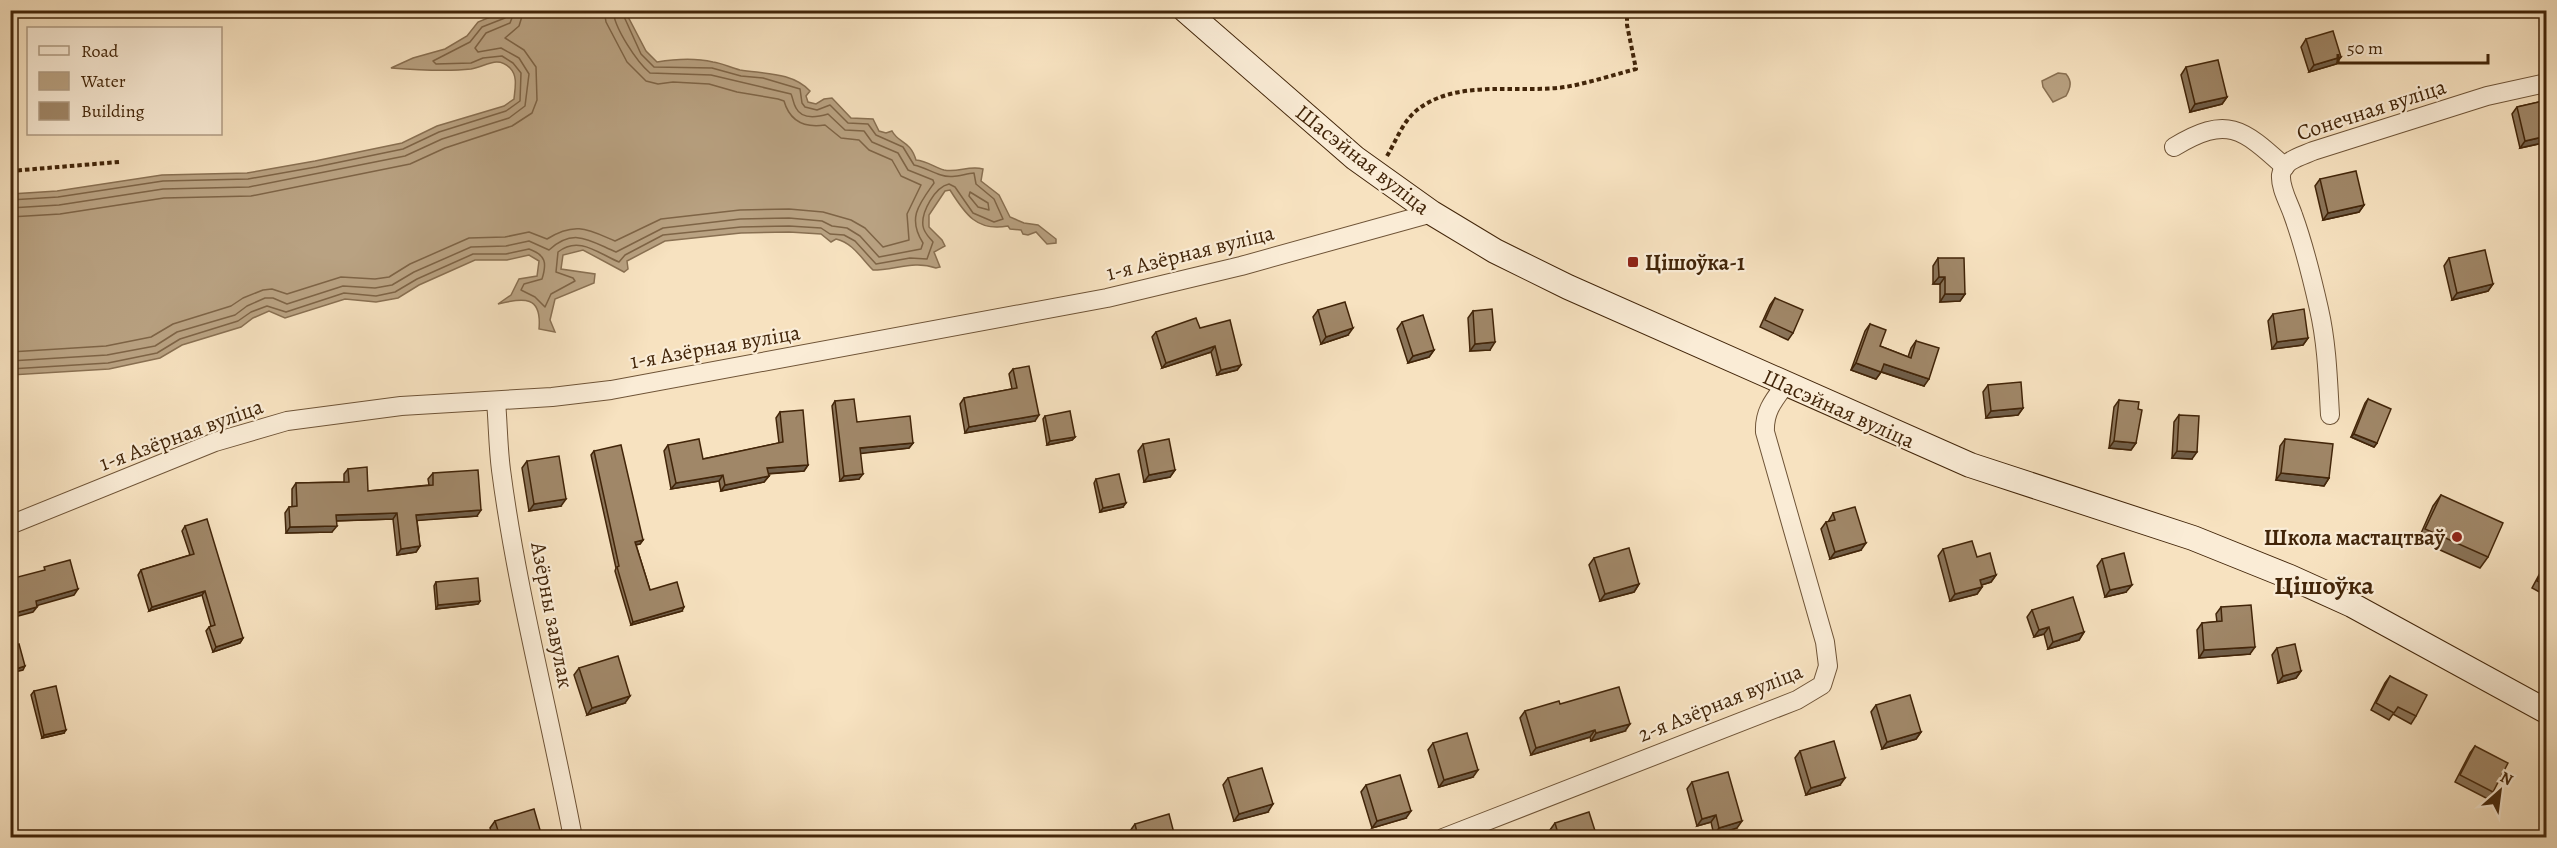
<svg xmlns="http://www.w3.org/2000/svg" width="2557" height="848" font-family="Alegreya,serif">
<rect width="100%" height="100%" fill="#f7e2c0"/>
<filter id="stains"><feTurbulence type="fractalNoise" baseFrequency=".00333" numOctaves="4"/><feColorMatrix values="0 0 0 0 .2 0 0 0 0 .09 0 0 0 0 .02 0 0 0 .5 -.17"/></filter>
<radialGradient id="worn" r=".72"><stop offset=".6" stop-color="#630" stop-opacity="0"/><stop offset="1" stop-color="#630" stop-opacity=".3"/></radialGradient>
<g fill="#b9a282" stroke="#897052" stroke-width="1.5">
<path d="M516 10 625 11 646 51 657 62C675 59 696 58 713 62 722 63 731 68 740 70 764 74 792 72 810 91L806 96 808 102 816 104 824 99 832 98 851 118 873 119 879 131 886 133 892 131C899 144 910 140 916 160 927 161 934 167 944 170 958 173 969 165 983 169L981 181 999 195 1010 217 1024 223 1038 225 1056 239V243L1047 244 1036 232 1028 235 1023 234 1021 230 1010 229 1008 226C977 232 965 214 950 190L945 191 929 215V227L942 240 945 246 934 252 940 267 936 268C914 260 895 270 873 270 861 258 853 243 836 239L831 242 821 234 789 232 741 233 665 241 627 261 628 269 624 272 583 250 563 255 561 269 595 274 594 283 555 299 550 320 555 332 539 329C542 295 524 298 498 304L511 295 519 279 537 276 539 261 529 255 507 260H475L419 285 398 298 376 302 345 299 285 318 269 311 253 318 241 327 182 345 160 358 109 369 11 375V194L57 191 162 175 247 173 315 161 402 143 437 126 504 106 514 99C515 88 518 76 510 68 497 55 485 67 471 69 445 72 417 70 391 68L413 58 445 49 467 36 478 22 495 15Z"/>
<path d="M2058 73 2066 74C2072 81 2071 87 2066 96L2053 102 2043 87 2042 81Z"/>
</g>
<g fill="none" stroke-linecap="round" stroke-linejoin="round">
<g stroke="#7e6446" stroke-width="1.5">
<polygon points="970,192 988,203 989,210 978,207 969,196"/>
<polyline points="10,200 58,197 163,181 248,179 316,167 403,149 439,132 506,111 520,101 521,73 513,63 502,56 483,58 471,63 436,64 433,61 470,42 482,27 505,18 507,10"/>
<polyline points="10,208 59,205 163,189 249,187 405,156 442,139 509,118 525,106 529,74 519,58 501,48 478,52 475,48 486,33 510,23 515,10"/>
<polyline points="10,217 60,214 164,198 251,196 410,164 445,148 512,126 532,113 537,100 536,67 524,50 505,38 519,26 524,10"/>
<path d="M10 352 106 346 151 337 173 324 231 306 243 298 263 290 272 289 287 294 341 277 375 279 389 277 410 264 469 238 505 237 529 232 547 239C576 221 589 230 615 241L661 219 740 210 789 209 823 212 851 220 865 228 883 247 909 240 907 214 921 185 901 176 892 160 869 150 859 140 841 138 825 125C805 128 790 122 784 101L778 99 737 92 709 84 673 82 658 84 646 81 627 62 606 22 604 10"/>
<path d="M10 361 107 355 155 346 177 332 235 315 247 306 265 298H273L287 304 343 286 375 288 392 285 414 272 471 247 506 246 529 241 549 250C574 227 590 241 616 252L663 228 740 219 789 218 822 221 832 226 847 228 860 236 879 257 921 249 923 243C907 218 919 204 934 183L933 180 908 170 898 153 872 142 864 131 845 130 828 114C818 117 802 120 796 108 793 103 793 98 791 94L711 75 650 73C637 62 614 28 613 10"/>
<path d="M10 369 108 363 157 353 180 339 238 321 251 312 267 306 286 312 344 293 376 296 395 292 417 279 473 254H506L529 249C546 255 547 263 542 279L524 284 521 290 535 297 545 307 551 294 575 281 573 278 556 272 558 252C579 235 599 254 619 262L625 255 663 235 741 227 789 226 821 228 830 234 844 235 855 241 876 264 910 258 927 259 933 242C929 237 924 233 923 226 921 212 935 187 949 184L955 187 973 213 994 222 1003 219 994 199 976 184 974 173C963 174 952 179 941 175 931 172 924 167 914 165L903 147 876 135 868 124 848 123 830 105 817 110 805 107 802 103 800 89 763 78 741 76 712 68 654 67 641 54 621 10"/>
</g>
<defs>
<g id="minor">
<path d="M2174 147C2227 115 2242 128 2285 167"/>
<path d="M496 401C498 424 498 447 501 470 517 593 550 715 573 838"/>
<path d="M2330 415C2328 380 2327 344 2319 309 2312 278 2304 245 2293 215 2289 203 2280 188 2281 175 2283 160 2302 156 2313 151L2487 96 2546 83"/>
<polyline points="10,525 215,442 287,421 401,406 552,397 611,390 1107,298 1241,266 1432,213"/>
<path d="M1443 838 1797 700 1822 685 1828 666 1825 642 1765 432C1764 412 1773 401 1785 385"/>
</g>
<polyline id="secondary" points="1185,10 1355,158 1432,213 1495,251 1568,287 1970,465 2193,538 2290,577 2352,605 2546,711"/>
</defs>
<use href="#minor" stroke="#6f5437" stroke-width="20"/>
<use href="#secondary" stroke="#422509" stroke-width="26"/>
<g stroke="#422509" stroke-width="4" stroke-dasharray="4.5 3" stroke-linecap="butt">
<path d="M1387 156C1396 141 1403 121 1417 110 1458 78 1517 94 1565 87 1589 83 1613 75 1636 69L1627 25V10"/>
<polyline points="10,171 119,162"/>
</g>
<use href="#minor" stroke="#faecd6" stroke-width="18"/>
<use href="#secondary" stroke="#faecd6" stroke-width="24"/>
</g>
<g fill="#8a7459" stroke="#422509" stroke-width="1.5">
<polygon points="2306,39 2336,64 2309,72 2301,47"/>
<polygon points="2186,67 2227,97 2222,104 2190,112 2181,75"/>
<polygon points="2547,100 2547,142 2520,148 2512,114 2517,107"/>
<polygon points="2320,179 2364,205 2359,212 2323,220 2315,186"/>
<polygon points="1938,258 1965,294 1960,301 1940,302 1940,284 1933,284 1933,266"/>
<polygon points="2449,258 2493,284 2488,291 2452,300 2444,266"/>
<polygon points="1775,298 1793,333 1788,340 1760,327 1770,305"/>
<polygon points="1318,310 1348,335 1321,344 1313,317"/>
<polygon points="1473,311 1490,350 1470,351 1468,318"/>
<polygon points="2273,314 2308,338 2303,345 2272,349 2268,321"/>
<polygon points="1402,322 1434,350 1429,357 1408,363 1397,329"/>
<polygon points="1870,324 1880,346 1908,357 1911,348 1916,341 1924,386 1881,372 1876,379 1851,370 1865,331"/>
<polygon points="1200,328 1241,365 1237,370 1217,375 1211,352 1162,368 1152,337 1156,332"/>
<polygon points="1013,369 1035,421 965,433 960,404 964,398 1012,389 1009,374"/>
<polygon points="1988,385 2023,408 2018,415 1986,418 1983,392"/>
<polygon points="2368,399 2377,443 2374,447 2351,437 2365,403"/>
<polygon points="2119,400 2136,443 2131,450 2109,448 2114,407"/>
<polygon points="835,401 857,422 913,443 909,448 860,453 859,479 840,481 832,406"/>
<polygon points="780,412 808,465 804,471 768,474 769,476 764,482 721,491 719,481 671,489 664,451 668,445 703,459 779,443 776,418"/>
<polygon points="2179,415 2192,459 2172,458 2174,422"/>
<polygon points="1045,416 1075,437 1072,440 1047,445 1043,419"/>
<polygon points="2285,439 2329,478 2324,486 2276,480 2280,446"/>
<polygon points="1143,444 1175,470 1170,477 1144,482 1138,451"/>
<polygon points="594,451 643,540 640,544 636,545 650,590 682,611 631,625 615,571 616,568 591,455"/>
<polygon points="527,461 561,506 529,511 522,468"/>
<polygon points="348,469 368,491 429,485 428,479 433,473 477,516 417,520 420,546 416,552 397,555 393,519 336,521 332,532 286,533 285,513 289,507 292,507 292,489 296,483 344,482 344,474"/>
<polygon points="1096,479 1123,507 1100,512 1094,483"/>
<polygon points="2441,495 2488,557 2480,568 2418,540 2433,506"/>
<polygon points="1833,513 1861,550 1830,559 1821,529 1826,522 1828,522"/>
<polygon points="185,526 243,638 240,643 213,652 206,631 209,627 211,626 202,595 149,611 138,575 141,570 190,555 182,531"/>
<polygon points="1943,549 1977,557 1996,575 1991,582 1981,585 1982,587 1977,594 1950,601 1938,556"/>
<polygon points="1594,558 1639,584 1634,592 1600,601 1589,565"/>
<polygon points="2102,559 2126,592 2105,597 2097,566"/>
<polygon points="2547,560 2547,596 2532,588"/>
<polygon points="436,582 480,601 478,604 436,609 434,586"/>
<polygon points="2221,607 2250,654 2199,658 2197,630 2202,623 2217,622 2216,614"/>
<polygon points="2032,610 2084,632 2079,640 2048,649 2044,634 2034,637 2027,617"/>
<polygon points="2277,648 2301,671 2296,678 2278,683 2272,655"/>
<polygon points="579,668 625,703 587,715 574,675"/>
<polygon points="2390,676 2416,716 2411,724 2393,714 2389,720 2371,710 2385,683"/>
<polygon points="34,691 64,733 42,738 31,695"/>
<polygon points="1560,704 1625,731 1591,741 1590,737 1531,755 1520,718 1525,711"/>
<polygon points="1876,705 1921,732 1916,739 1882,749 1871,712"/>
<polygon points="1433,743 1473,777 1439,787 1428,750"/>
<polygon points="2475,746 2493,792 2488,799 2455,782 2470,753"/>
<polygon points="1800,751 1840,785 1806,795 1795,758"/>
<polygon points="1228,778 1268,812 1234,821 1223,785"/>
<polygon points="1692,782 1737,828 1714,835 1711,822 1697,826 1687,789"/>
<polygon points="1366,785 1406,818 1372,828 1361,792"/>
<polygon points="495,821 542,837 493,837 490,828"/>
<polygon points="1555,823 1597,837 1552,837 1550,830"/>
<polygon points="1135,824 1175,837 1131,837 1130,831"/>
</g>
<g fill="#705e49" stroke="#422509" stroke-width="1.5">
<polygon points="2341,57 2336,64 2309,72 2314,65"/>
<polygon points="2227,97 2222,104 2190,112 2195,104"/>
<polygon points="2547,136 2547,142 2520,148 2525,141"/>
<polygon points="2364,205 2359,212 2323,220 2328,213"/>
<polygon points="1939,277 1945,277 1940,284 1933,284"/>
<polygon points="2493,284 2488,291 2452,300 2457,293"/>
<polygon points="1945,294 1965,294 1960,301 1940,302"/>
<polygon points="1353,328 1348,335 1321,344 1326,337"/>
<polygon points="2308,338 2303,345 2272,349 2277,342"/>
<polygon points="1495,342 1490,350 1470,351 1475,344"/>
<polygon points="1215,346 1211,352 1162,368 1166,363"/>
<polygon points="1434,350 1429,357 1408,363 1413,356"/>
<polygon points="1856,363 1881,372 1876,379 1851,370"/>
<polygon points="1884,364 1929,379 1924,386 1879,371"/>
<polygon points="1241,365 1237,370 1217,375 1221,370"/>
<polygon points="2023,408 2018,415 1986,418 1991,411"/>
<polygon points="1039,415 1035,421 965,433 969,427"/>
<polygon points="2354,434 2377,443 2374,447 2351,437"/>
<polygon points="1075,437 1072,440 1047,445 1050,441"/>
<polygon points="2114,441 2136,443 2131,450 2109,448"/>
<polygon points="913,443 909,448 856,454 860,448"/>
<polygon points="2177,451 2197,452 2192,459 2172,458"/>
<polygon points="808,465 804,471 763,474 767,468"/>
<polygon points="1175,470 1170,477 1144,482 1149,475"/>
<polygon points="2281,473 2329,478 2324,486 2276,480"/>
<polygon points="863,474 859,479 840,481 844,476"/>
<polygon points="723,475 719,481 671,489 676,483"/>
<polygon points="769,476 764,482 721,491 725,485"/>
<polygon points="566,499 561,506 529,511 534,504"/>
<polygon points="1126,503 1123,507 1100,512 1103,508"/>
<polygon points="481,510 477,516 412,521 416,515"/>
<polygon points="397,513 393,519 332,521 336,515"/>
<polygon points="337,526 332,532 286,533 290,527"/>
<polygon points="643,540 640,544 633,545 635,542"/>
<polygon points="1866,543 1861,550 1830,559 1835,552"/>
<polygon points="420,546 416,552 397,555 401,549"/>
<polygon points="1996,575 1991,582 1975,587 1980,580"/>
<polygon points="1639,584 1634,592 1600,601 1605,594"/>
<polygon points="2132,585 2126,592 2105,597 2110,590"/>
<polygon points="1982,587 1977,594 1950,601 1955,594"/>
<polygon points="78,589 74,595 32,607 36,601"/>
<polygon points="205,591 202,595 149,611 152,607"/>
<polygon points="480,601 478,604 436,609 438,605"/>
<polygon points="37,607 33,612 11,618 15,613"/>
<polygon points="684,607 682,611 631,625 633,622"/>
<polygon points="16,618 12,623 10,624 10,619"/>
<polygon points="2049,627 2044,634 2034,637 2039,630"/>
<polygon points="2084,632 2079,640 2048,649 2053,642"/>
<polygon points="243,638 240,643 213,652 216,647"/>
<polygon points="2255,647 2250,654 2199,658 2204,650"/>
<polygon points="25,666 23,670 10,673 10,671"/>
<polygon points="2301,671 2296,678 2278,683 2283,676"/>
<polygon points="630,696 625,703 587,715 592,708"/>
<polygon points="1630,724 1625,731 1591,741 1596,733"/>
<polygon points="66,730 64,733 42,738 44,735"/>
<polygon points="1595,730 1590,737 1531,755 1536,748"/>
<polygon points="1921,732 1916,739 1882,749 1887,742"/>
<polygon points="1478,770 1473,777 1439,787 1444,780"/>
<polygon points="1845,778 1840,785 1806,795 1811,788"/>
<polygon points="1273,804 1268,812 1234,821 1239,814"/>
<polygon points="1411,811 1406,818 1372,828 1377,821"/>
<polygon points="1716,815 1711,822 1697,826 1702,819"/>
<polygon points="1742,821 1737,828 1714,835 1719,828"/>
</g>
<g fill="#a08768" stroke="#422509" stroke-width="1.5">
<polygon points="2333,31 2341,57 2314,65 2306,39"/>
<polygon points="2218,60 2227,97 2195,104 2186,67"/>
<polygon points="2547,100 2547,136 2525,141 2517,107"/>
<polygon points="2356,171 2364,205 2328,213 2320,179"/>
<polygon points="2485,250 2493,284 2457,293 2449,258"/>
<polygon points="1938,258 1964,258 1965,294 1945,294 1945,277 1939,277"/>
<polygon points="1775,298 1803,310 1793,333 1765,320"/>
<polygon points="1345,302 1353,328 1326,337 1318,310"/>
<polygon points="1492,309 1495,342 1475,344 1473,311"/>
<polygon points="2304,309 2308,338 2277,342 2273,314"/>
<polygon points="1423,315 1434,350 1413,356 1402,322"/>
<polygon points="1196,318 1200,328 1230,320 1241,365 1221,370 1215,346 1166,363 1156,332"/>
<polygon points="1870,324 1886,330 1880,346 1911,358 1916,341 1939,348 1929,379 1884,364 1881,372 1856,363"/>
<polygon points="1029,366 1039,415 969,427 964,398 1017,388 1013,369"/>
<polygon points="2021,382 2023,408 1991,411 1988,385"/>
<polygon points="854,399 857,422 910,416 913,443 860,448 863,474 844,476 835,401"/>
<polygon points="2368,399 2391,409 2377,443 2354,434"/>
<polygon points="2119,400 2139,402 2138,409 2142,410 2136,443 2114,441"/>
<polygon points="803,410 808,465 767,468 769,476 725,485 723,475 676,483 668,445 699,439 703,459 783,442 780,412"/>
<polygon points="1070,411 1075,437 1050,441 1045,416"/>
<polygon points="2179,415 2199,416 2197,452 2177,451"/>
<polygon points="1169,439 1175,470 1149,475 1143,444"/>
<polygon points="2285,439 2333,444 2329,478 2281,473"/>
<polygon points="621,445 643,540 635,542 650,590 677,582 684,607 633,622 617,567 619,566 594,451"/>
<polygon points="559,456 566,499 534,504 527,461"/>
<polygon points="367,467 368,491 433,485 433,473 478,470 481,510 416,515 420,546 401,549 397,513 336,515 337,526 290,527 289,507 297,506 296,483 349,482 348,469"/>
<polygon points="1119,474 1126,503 1103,508 1096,479"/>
<polygon points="2441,495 2503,523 2488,557 2425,529"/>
<polygon points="1855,507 1866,543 1835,552 1826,522 1835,520 1833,513"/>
<polygon points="207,519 243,638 216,647 209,627 215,625 205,591 152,607 141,570 194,554 185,526"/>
<polygon points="1972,541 1977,557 1990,553 1996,575 1980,580 1982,587 1955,594 1943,549"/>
<polygon points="1629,548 1639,584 1605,594 1594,558"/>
<polygon points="2124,553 2132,585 2110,590 2102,559"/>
<polygon points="70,560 78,589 36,601 37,607 15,613 16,618 10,619 10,579 45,570 44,567"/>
<polygon points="2547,563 2547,586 2537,581"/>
<polygon points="478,578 480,601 438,605 436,582"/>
<polygon points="2073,597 2084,632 2053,642 2049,627 2039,630 2032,610"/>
<polygon points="2251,605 2255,647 2204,650 2202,623 2222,621 2221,607"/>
<polygon points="19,644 25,666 10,671 10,647"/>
<polygon points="2295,644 2301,671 2283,676 2277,648"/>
<polygon points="618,656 630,696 592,708 579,668"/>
<polygon points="2390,676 2427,695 2416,716 2398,707 2394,713 2376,703"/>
<polygon points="56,686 66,730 44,735 34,691"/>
<polygon points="1619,687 1630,724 1596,733 1595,730 1536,748 1525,711 1559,701 1560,704"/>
<polygon points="1910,695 1921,732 1887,742 1876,705"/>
<polygon points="1467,733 1478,770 1444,780 1433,743"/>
<polygon points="1834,741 1845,778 1811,788 1800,751"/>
<polygon points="2475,746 2508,763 2493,792 2460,775"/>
<polygon points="1262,768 1273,804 1239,814 1228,778"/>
<polygon points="1728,772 1742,821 1719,828 1716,815 1702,819 1692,782"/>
<polygon points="1400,775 1411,811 1377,821 1366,785"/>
<polygon points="534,809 542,837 500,837 495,821"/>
<polygon points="1589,812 1597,837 1559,837 1555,823"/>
<polygon points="1169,814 1175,837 1138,837 1135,824"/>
<polygon points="2547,822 2547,837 2537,837"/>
</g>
<g fill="#8f2418" stroke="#faecd6" stroke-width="2">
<rect x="1627" y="256" width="12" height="12" rx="3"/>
<circle cx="2457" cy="537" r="6"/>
</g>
<g text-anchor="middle" stroke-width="4.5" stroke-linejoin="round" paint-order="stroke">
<g font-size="22" fill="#422509" stroke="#faecd6">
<text transform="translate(2371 109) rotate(-18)" y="8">Сонечная вуліца</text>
<text transform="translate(1363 159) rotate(38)" y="8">Шасэйная вуліца</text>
<text transform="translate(1190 252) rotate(-14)" y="8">1-я Азёрная вуліца</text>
<text transform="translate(715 346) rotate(-10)" y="8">1-я Азёрная вуліца</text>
<text transform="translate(1839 408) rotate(24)" y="8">Шасэйная вуліца</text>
<text transform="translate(181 434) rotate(-20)" y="8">1-я Азёрная вуліца</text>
<text transform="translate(553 615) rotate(79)" y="8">Азёрны завулак</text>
<text transform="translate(1720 702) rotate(-22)" y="8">2-я Азёрная вуліца</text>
</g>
<g font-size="22" font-weight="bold" fill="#422509" stroke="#faecd6" text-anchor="start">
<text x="1645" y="270">Цішоўка-1</text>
<text x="2445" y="545" text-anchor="end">Школа мастацтваў</text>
</g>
<g font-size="26" font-weight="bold" fill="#422509" stroke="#faecd6">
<text x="2324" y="594">Цішоўка</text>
</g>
</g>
<rect width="2557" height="848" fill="none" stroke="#f7e2c0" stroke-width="36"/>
<rect x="12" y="12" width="2533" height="824" fill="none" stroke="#422509" stroke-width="3"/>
<rect x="18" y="18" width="2521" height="812" fill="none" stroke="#422509" stroke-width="1.5"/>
<rect x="27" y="27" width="195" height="108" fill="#faecd6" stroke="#b09c84" stroke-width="1.5"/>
<rect x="39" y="46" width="30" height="9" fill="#faecd6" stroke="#b09c84" stroke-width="1.5"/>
<text x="81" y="57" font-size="18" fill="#422509">Road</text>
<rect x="39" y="72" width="30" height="18" fill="#b9a282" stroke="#b09c84" stroke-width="1.5"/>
<text x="81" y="87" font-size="18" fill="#422509">Water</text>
<rect x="39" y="102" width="30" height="18" fill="#a08768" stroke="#b09c84" stroke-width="1.5"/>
<text x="81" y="117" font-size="18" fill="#422509">Building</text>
<g transform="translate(2500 791) rotate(28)" stroke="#faecd6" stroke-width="4.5" paint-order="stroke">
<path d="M0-4.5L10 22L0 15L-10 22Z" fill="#422509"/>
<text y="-9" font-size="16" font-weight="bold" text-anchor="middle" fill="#422509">N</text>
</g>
<path d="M2338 54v9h150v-9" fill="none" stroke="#422509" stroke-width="3"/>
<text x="2347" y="54" font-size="18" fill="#422509" stroke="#faecd6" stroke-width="4.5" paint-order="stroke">50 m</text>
<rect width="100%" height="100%" filter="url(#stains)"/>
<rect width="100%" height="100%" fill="url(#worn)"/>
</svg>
